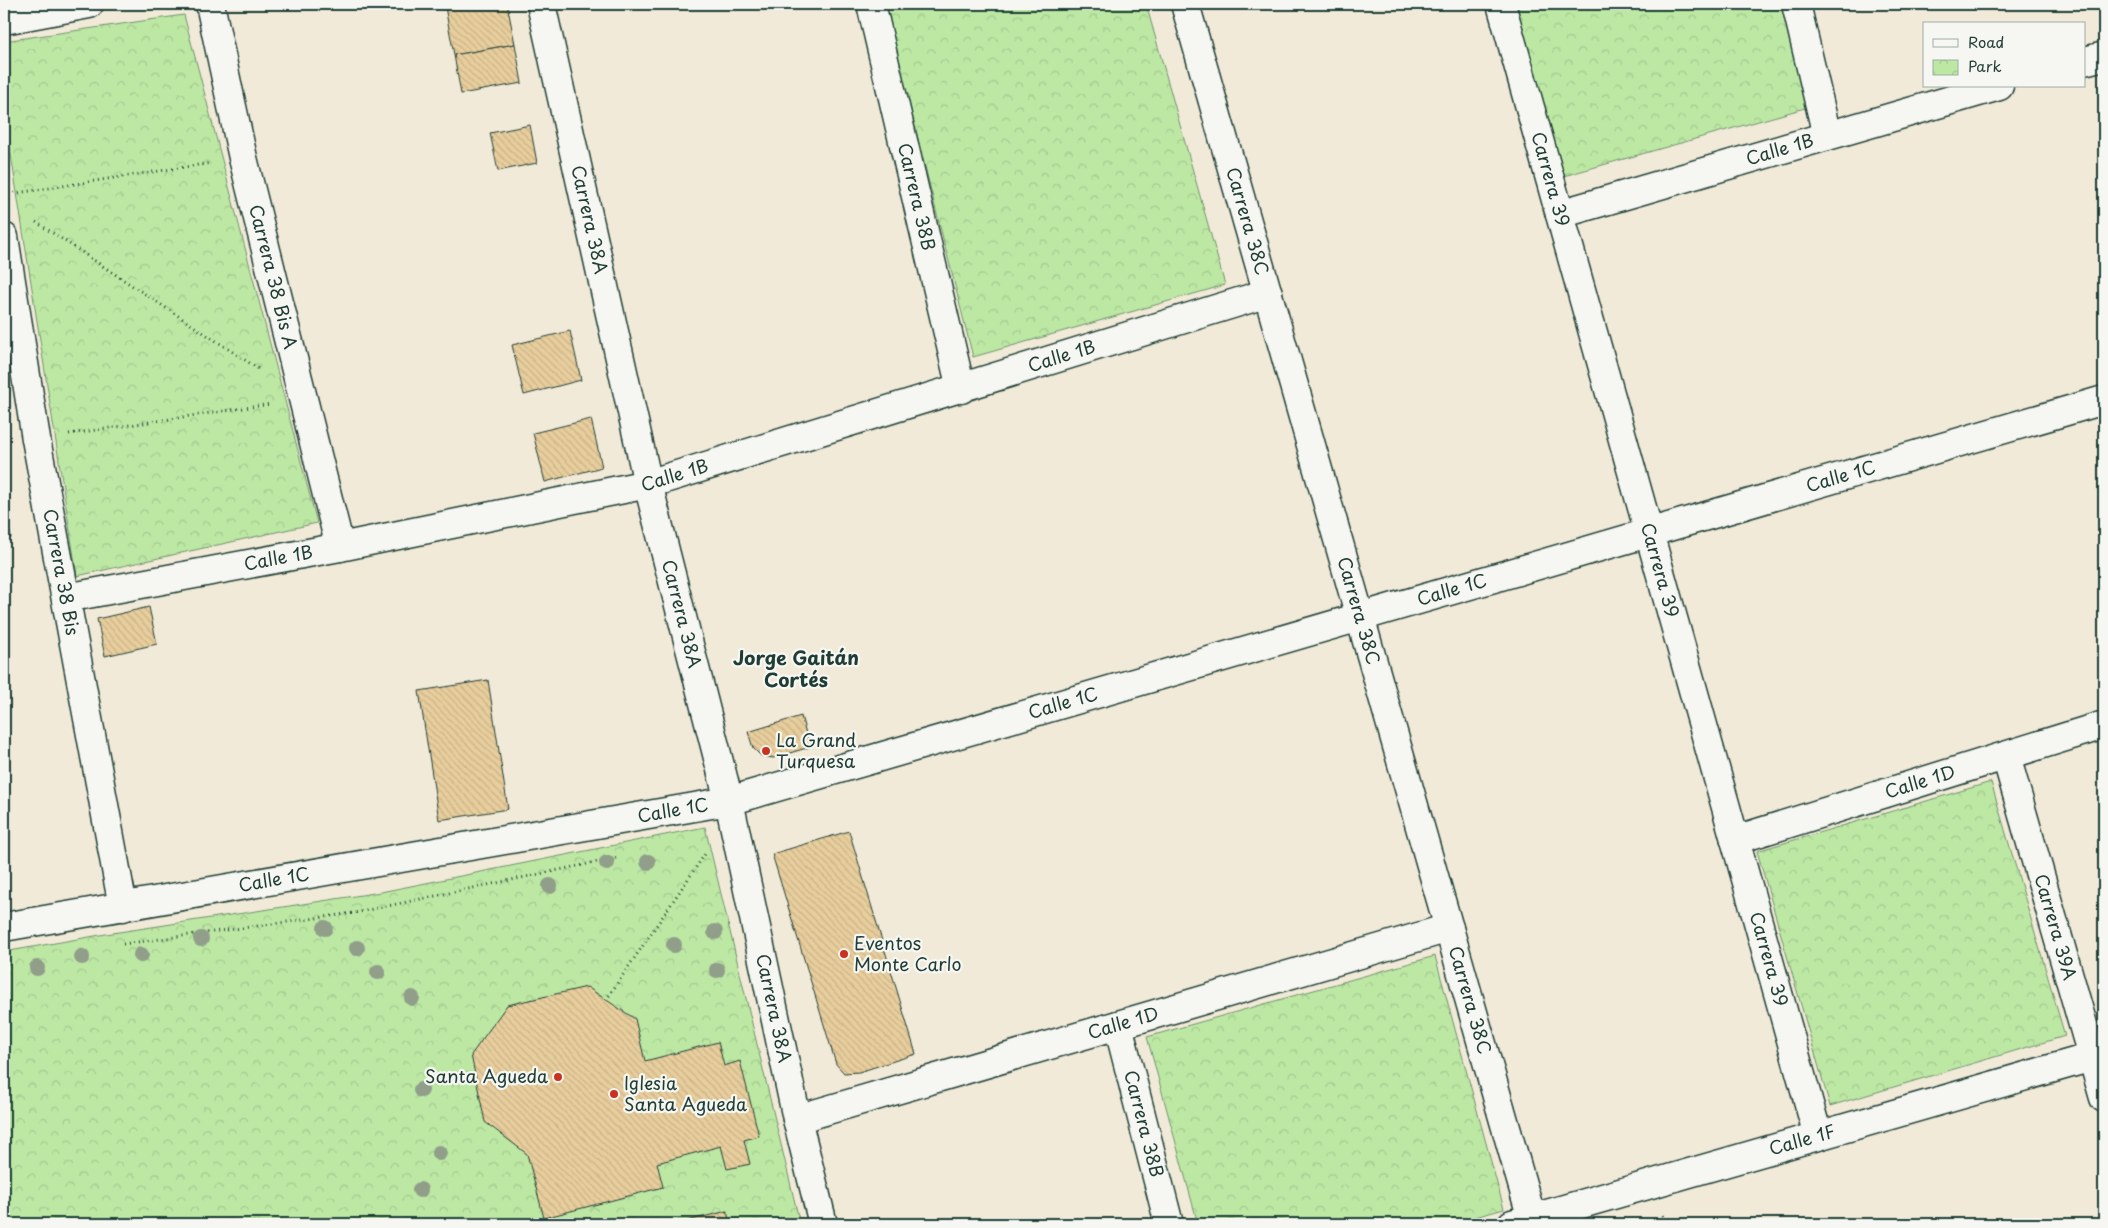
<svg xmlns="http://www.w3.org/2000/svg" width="2108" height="1228" font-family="'Playpen Sans',sans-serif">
<defs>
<pattern id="park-crowns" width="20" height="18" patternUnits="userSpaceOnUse" patternTransform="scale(1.25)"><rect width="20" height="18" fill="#bde8a4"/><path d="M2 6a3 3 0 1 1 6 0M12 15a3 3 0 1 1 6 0" fill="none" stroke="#a2c88e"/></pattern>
<pattern id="building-back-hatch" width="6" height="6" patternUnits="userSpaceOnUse" patternTransform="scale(1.25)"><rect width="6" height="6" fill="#e9ce9d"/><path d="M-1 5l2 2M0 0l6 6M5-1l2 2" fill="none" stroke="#c7b288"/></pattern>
</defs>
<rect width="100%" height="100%" fill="#f2ead8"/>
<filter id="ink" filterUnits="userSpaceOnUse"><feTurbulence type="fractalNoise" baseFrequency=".02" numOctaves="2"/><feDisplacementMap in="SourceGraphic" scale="10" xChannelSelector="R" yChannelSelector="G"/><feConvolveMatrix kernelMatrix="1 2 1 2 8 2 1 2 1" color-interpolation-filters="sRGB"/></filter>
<g filter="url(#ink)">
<g fill="url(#park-crowns)" stroke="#6e926c">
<polygon points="884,4 1146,4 1225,285 973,357"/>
<polygon points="1513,4 1784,4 1812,106 1560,177"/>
<polygon points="184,15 317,523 77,576 4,110 4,41"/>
<polygon points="1991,782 2065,1036 1830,1106 1757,851"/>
<polygon points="705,827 800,1224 4,1224 4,952 106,934 381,892"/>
<polygon points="1435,956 1504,1209 1450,1224 1198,1224 1147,1037"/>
</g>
<g fill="url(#building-back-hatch)" stroke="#1f3d34">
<polygon points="464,4 507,4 515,44 454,55 445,7"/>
<polygon points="515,44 522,83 461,94 454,55"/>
<polygon points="530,125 537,163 498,171 490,133"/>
<polygon points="570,331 581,380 524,395 512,345"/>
<polygon points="591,419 602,467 545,482 533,433"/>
<polygon points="4,502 11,538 4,539"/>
<polygon points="149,607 157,644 105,656 97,619"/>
<polygon points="488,680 508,809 439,820 419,691"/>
<polygon points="801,716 810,747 773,758 761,756 753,748 748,732"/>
<polygon points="849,831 916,1054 859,1072 844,1073 836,1064 772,854"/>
<polygon points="587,987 635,1019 645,1061 718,1042 724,1066 740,1061 759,1136 744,1140 750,1164 727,1169 721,1146 657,1163 663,1187 544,1218 527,1154 485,1122 471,1055 507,1005"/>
<polygon points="727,1211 730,1224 675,1224"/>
</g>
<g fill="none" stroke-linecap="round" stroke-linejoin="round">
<defs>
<g id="minor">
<path id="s1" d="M210 4 243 158 340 547"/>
<path id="s2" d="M541 4 648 484 729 801 797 1119 823 1224"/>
<path id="s3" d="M871 4 961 389"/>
<path id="s4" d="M1185 4 1532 1219"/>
<path id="s5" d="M1501 4 1818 1136"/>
<polyline points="1796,4 1827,136"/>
<polyline points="4,20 89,4"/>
<polyline points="2084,61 2104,56"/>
<path id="s6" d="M1560 214 1999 86"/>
<path id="s7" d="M4 237 36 439 123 907"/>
<path id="s8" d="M66 598 340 547 648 484 1268 293"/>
<path id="s9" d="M2006 756 2104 1098"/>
<path id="s10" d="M1735 840 2104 725"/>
<path id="s11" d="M4 927 729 801 2104 400"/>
<path id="s12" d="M1118 1025 1169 1224"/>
<path id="s13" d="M797 1119 1449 928"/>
<path id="s14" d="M1512 1224 2092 1057"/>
</g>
</defs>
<use href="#minor" stroke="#1f3d34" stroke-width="31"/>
<g stroke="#1f3d34" stroke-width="3" stroke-dasharray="1 4" stroke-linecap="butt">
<polyline points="4,195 211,163"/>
<polyline points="36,222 260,370"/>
<polyline points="69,434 271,404"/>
<polyline points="123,944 354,913 616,858"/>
<polyline points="4,964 13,963"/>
<polyline points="606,1000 705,854"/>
<polyline points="1663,1215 1666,1224"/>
</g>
<use href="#minor" stroke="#f6f6f2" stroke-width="28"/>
</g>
<g fill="#909e8a">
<circle cx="648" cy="862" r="8"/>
<circle cx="607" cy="863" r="8"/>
<circle cx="550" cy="886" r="8"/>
<circle cx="325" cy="928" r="8"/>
<circle cx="715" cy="932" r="8"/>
<circle cx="201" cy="939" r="8"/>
<circle cx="674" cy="945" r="8"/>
<circle cx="357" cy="948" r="8"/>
<circle cx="141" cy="955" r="8"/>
<circle cx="82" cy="957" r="8"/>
<circle cx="37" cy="968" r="8"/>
<circle cx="717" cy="970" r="8"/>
<circle cx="378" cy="972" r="8"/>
<circle cx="412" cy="998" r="8"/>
<circle cx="421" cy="1090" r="8"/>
<circle cx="439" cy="1153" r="8"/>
<circle cx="420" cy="1190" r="8"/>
</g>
</g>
<g fill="#c8321e" stroke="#f6f6f2" stroke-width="2">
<circle cx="766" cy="751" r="5"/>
<circle cx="844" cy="954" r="5"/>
<circle cx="558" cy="1077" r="5"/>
<circle cx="614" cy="1094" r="5"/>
</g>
<g text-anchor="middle" stroke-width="4.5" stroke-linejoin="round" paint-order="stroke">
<g font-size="18" fill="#1f3d34" stroke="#f6f6f2">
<text dy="6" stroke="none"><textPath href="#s6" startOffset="229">Calle 1B</textPath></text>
<text dy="6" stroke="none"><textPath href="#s5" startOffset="182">Carrera 39</textPath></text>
<text dy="6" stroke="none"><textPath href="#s3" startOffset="198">Carrera 38B</textPath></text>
<text dy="6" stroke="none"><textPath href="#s2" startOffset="221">Carrera 38A</textPath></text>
<text dy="6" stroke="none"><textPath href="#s4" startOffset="226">Carrera 38C</textPath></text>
<text dy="6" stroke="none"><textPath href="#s1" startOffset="280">Carrera 38 Bis A</textPath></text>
<text dy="6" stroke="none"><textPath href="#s8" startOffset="1026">Calle 1B</textPath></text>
<text dy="6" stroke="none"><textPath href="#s8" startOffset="621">Calle 1B</textPath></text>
<text dy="6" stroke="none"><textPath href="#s11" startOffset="1894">Calle 1C</textPath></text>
<text dy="6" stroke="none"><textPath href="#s8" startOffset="216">Calle 1B</textPath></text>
<text dy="6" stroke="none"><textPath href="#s5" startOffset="588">Carrera 39</textPath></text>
<text dy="6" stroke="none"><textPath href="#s7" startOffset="340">Carrera 38 Bis</textPath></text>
<text dy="6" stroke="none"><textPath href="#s11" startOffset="1489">Calle 1C</textPath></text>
<text dy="6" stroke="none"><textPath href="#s4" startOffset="631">Carrera 38C</textPath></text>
<text dy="6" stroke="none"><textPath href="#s2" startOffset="626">Carrera 38A</textPath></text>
<text dy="6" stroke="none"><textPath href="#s11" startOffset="1084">Calle 1C</textPath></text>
<text dy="6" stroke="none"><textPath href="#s10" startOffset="194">Calle 1D</textPath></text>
<text dy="6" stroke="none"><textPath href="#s11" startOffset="679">Calle 1C</textPath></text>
<text dy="6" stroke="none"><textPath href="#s11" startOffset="274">Calle 1C</textPath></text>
<text dy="6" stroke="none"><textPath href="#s9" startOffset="178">Carrera 39A</textPath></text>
<text dy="6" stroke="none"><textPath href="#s5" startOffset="992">Carrera 39</textPath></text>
<text dy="6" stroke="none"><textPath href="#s4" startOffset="1036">Carrera 38C</textPath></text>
<text dy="6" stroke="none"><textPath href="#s2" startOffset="1031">Carrera 38A</textPath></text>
<text dy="6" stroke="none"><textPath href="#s13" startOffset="340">Calle 1D</textPath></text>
<text dy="6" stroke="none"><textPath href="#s12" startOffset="102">Carrera 38B</textPath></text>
<text dy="6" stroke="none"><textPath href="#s14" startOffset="302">Calle 1F</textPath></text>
</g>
<g font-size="18" fill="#1f3d34" stroke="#f6f6f2" text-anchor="start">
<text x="776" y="747">La Grand<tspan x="776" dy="21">Turquesa</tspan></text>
<text x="854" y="950">Eventos<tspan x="854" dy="21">Monte Carlo</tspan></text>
<text x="548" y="1083" text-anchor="end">Santa Agueda</text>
<text x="624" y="1090">Iglesia<tspan x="624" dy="21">Santa Agueda</tspan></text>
</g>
<g font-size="19" font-weight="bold" fill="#1f3d34" stroke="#f6f6f2">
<text x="796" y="665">Jorge Gaitán<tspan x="796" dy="22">Cortés</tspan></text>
</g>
</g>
<rect width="2108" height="1228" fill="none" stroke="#f6f6f2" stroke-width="20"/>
<rect x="10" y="10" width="2088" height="1208" fill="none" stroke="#1f3d34" stroke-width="2" filter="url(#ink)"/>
<rect x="1923" y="22" width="162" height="65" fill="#f6f6f2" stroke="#a0aca6"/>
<rect x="1933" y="39" width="25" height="8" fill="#f6f6f2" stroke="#a0aca6"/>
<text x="1968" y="48" font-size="15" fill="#1f3d34">Road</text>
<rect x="1933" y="60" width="25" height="15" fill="url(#park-crowns)" stroke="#a0aca6"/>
<text x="1968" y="72" font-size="15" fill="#1f3d34">Park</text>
</svg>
